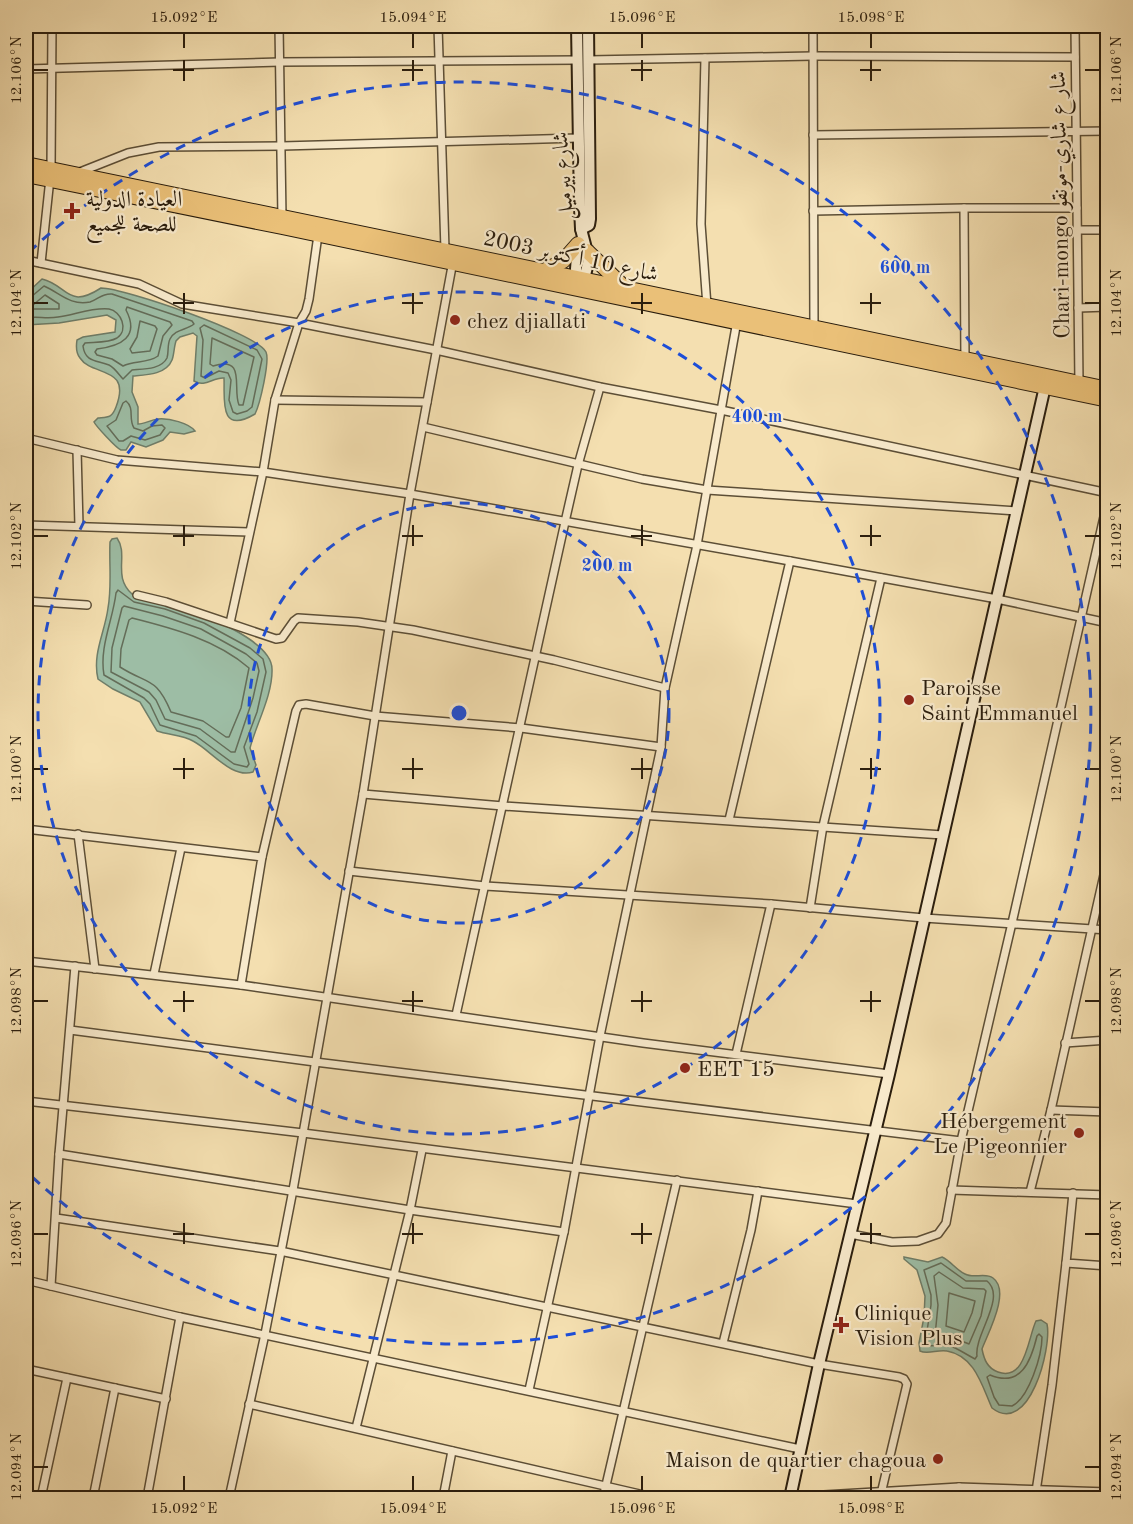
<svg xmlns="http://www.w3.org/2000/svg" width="1133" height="1524" font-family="'Old Standard TT',Amiri,serif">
<rect width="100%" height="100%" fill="#f4dfb0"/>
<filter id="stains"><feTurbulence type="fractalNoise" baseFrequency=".00333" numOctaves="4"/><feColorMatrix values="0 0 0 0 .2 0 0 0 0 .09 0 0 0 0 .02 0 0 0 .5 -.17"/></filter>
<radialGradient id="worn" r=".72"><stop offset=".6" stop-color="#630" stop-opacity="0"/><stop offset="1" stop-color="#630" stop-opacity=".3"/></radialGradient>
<g fill="#9dbda5" stroke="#6f7d68" stroke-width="1.5">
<path d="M42 279C68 285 67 310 101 288 124 288 258 334 266 352 270 361 260 404 255 414 218 436 225 398 224 378 213 377 205 388 194 381L197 336 193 333 180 337 176 341C174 347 174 355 172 360 166 375 145 375 133 376L132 392 138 407V424C145 424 150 420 158 419 169 418 189 423 195 431L184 434 170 432 163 440 146 447 131 442 126 450C124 450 122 450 121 450 116 448 96 426 94 422L98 418C108 417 112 418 116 407 132 365 92 377 80 358 76 353 76 346 77 340L83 337 115 332 116 320 107 315 59 323 26 325V294Z"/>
<path d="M117 538C129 555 112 576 132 594 155 605 182 608 207 617 226 625 272 646 272 669 273 694 256 725 250 748L256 765 253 772C231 779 211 750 193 741 183 735 169 735 157 731L140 702 113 689 98 679C92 654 105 632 108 608 112 586 109 564 110 542L112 539Z"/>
<path d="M904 1257 928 1262 942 1257C951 1261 956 1270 965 1274 974 1279 985 1272 993 1278 1011 1291 988 1333 982 1349 984 1359 987 1368 998 1372 1026 1382 1028 1337 1036 1321L1041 1320 1047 1324C1052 1348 1029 1437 992 1408 982 1386 975 1356 947 1351 938 1349 928 1355 920 1351L919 1343 924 1317 925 1296 917 1270 904 1259Z"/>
</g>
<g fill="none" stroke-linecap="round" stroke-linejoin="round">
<g stroke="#646d59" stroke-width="1.5">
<polygon points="45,295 59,304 59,309 33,309 33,305"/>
<path d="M26 298 31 297 44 286C60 293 70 306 90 302 99 299 102 293 112 294L192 321 194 324C187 330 175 329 170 339 167 345 169 352 167 358 161 370 142 369 132 370L123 379C119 375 115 368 109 365 96 360 85 362 83 346L85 343C94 342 109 343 117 338 129 330 121 311 109 309 93 307 74 315 58 317 47 319 36 316 26 318"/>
<path d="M127 307 170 322 172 325 163 336 158 356C147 364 134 360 123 366L112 359 97 355 95 352 97 349C121 346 140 337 126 310Z"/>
<polygon points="140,321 155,326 157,329 150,351 132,353 130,349 137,337"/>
<polygon points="204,325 257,350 262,359 252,407 247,411 237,414 233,412 229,400 231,380 228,373 219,371 205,378 201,376 203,340 200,328"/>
<path d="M212 338 254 357 243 405H239C232 389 247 355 213 366L210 364Z"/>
<path d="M126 401C135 408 128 419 134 428L143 431 152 426 162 425 165 428 160 435 145 440 131 436 123 441H119L107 426 116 420 123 403Z"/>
<path d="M118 590 134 602 165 609 204 623 250 648 263 659 266 672 257 712 244 747 249 764 247 767 234 764 196 736 160 725 150 704 144 698 104 675C99 647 113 620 116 593Z"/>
<polygon points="124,606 163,616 201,629 246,654 257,663 259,671 253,698 235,752 231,752 200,729 165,719 156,700 149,692 111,672 112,648 122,608"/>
<path d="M132 618C172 628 217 640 249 668L241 708 229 737H226L203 721 171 712C156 676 148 685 120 667L121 649 129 620Z"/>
<path d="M941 1263 966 1281H987C1007 1297 974 1335 977 1356L975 1359C954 1348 954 1343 928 1346L925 1344 931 1305V1295L924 1270Z"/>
<polygon points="939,1272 963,1288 984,1289 986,1291 981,1316 969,1344 954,1338 935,1336 938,1305 934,1276"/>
<polygon points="949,1293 975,1301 972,1313 964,1332 946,1326"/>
<path d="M1039 1334 1042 1337C1042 1355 1029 1398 1012 1406L999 1405 994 1397 987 1377 990 1375C1021 1388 1031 1361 1037 1336Z"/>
</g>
<defs>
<g id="street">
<polyline points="279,26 282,218"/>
<polyline points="438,26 445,250"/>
<polyline points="813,26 814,328"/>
<polyline points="1075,26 1079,383"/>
<polyline points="705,58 701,224 707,306"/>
<polyline points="589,60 813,56 1075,57"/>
<polyline points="26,69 280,62 577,60"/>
<polyline points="813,135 1108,131"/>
<polyline points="80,172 128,153 159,147 282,146 578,138"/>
<polyline points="964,208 965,360"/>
<polyline points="813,211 964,208 1077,208"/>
<polyline points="1077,230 1108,230"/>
<polyline points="26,260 139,284 182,304 299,323 436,350 600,387 721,410 1108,493"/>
<polyline points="41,263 51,169 52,26"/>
<polyline points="1078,308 1108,307"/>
<polyline points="275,400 427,402"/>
<polyline points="423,427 642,479 707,490 1017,511"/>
<polyline points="26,438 117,460 263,472 410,494 790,561 997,599 1108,623"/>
<polyline points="77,450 79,526"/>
<polyline points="26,525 249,532"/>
<polyline points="137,595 166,602 276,639 282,638 294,621 298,618 358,622 413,630 554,660 665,688"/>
<polyline points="26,601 87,605"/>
<polyline points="230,623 263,472 275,400 299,323 306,311 309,299 318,235"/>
<polyline points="363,794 503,806 943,835"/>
<polyline points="729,820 790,561"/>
<polyline points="26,829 262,857 241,985"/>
<polyline points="78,834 95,969"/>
<polyline points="262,857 296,711 299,705 306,704 375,716 521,728 661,747"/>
<polyline points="349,871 485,886 771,904 924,918 1108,930"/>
<polyline points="810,908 823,826 881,578"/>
<polyline points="26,961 241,985 643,1043 889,1074"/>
<polyline points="154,974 181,848"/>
<polyline points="456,1015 565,522 578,465 600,387"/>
<polyline points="70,1030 315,1062 961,1141"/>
<polyline points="1065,1043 1108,1040"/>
<polyline points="736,1054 771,904"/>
<polyline points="26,1101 303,1133 857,1204"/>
<polyline points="1051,1110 1108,1112"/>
<polyline points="59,1154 410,1210 564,1232"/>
<polyline points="951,1190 1108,1195"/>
<polyline points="1030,1192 1051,1110 1108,857"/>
<polyline points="1073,1193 1066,1263 1108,1266"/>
<polyline points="56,1218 280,1251 819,1364 899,1377 904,1379 907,1384 880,1498"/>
<polyline points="850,1234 892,1242 918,1241 938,1234 946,1223 961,1141 1012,923 1108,499"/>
<polyline points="26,1280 180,1317 800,1449"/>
<polyline points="51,1286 59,1154 75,966"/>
<polyline points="723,1343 751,1230 758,1191"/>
<polyline points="26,1369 166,1399"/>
<polyline points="529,1390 564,1232 600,1036 661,747 665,688 697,545 737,321"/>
<polyline points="249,1404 657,1498"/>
<polyline points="356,1428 410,1210 422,1150"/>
<polyline points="790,1497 959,1487 1108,1492"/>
<polyline points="41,1498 67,1378"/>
<polyline points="93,1498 115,1388"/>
<polyline points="147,1498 180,1317"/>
<polyline points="229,1498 265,1334 293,1190 363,794 410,494 453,261"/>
<polyline points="443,1498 452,1451"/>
<polyline points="603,1498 677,1180"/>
<polyline points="958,1498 959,1487"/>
<polyline points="1035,1498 1052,1385 1066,1263"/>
</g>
<g id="secondary">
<polyline points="577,26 580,207 581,229 589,260 582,286"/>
<polyline points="581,229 589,225 590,219 588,26"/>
<polyline points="578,244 576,269 578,285"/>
<polyline points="790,1498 819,1364 889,1074 1046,382"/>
</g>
<g id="highway">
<polyline points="26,164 577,278 1108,389"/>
<polyline points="26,175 282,227 1108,400"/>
<polyline points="587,251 623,286"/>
<polyline points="544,271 563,261 578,244"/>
</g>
</defs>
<use href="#street" stroke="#5c4e36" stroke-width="10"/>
<use href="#secondary" stroke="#2a1d0d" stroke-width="14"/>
<use href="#highway" stroke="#2a1d0d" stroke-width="16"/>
<use href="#street" stroke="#f8eacc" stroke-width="7"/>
<use href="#secondary" stroke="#f8eacc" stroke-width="10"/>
<use href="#highway" stroke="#eac078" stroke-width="14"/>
</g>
<path fill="none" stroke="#2a1d0d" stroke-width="2" d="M184 33V48M413 33V48M642 33V48M871 33V48M184 60V81M413 60V81M642 60V81M871 60V81M33 70H48M173 70H194M402 70H423M631 70H652M860 70H881M1085 70H1100M184 293V314M413 293V314M642 293V314M871 293V314M33 303H48M173 303H194M402 303H423M631 303H652M860 303H881M1085 303H1100M184 525V546M413 525V546M642 525V546M871 525V546M33 536H48M173 536H194M402 536H423M631 536H652M860 536H881M1085 536H1100M184 758V779M413 758V779M642 758V779M871 758V779M33 769H48M173 769H194M402 769H423M631 769H652M860 769H881M1085 769H1100M184 991V1012M413 991V1012M642 991V1012M871 991V1012M33 1001H48M173 1001H194M402 1001H423M631 1001H652M860 1001H881M1085 1001H1100M184 1223V1244M413 1223V1244M642 1223V1244M871 1223V1244M33 1234H48M173 1234H194M402 1234H423M631 1234H652M860 1234H881M1085 1234H1100M33 1467H48M1085 1467H1100M184 1476V1491M413 1476V1491M642 1476V1491M871 1476V1491"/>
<g fill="none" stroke="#1d4ed8" stroke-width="3" stroke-dasharray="10 8">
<circle cx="459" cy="713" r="210"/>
<circle cx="459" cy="713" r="421"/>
<path d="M29 252A631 631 0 1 1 29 1174"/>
</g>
<g fill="#8f2418" stroke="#f8eacc" stroke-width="2">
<path d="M69 202h6v6h6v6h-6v6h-6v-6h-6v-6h6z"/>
<circle cx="455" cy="320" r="6"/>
<circle cx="909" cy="700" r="6"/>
<circle cx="685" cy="1068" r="6"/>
<circle cx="1079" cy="1133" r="6"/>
<path d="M838 1316h6v6h6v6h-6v6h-6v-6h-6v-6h6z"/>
<circle cx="938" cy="1459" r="6"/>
</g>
<g text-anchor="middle" stroke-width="4.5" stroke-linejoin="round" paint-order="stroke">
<g font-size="22" fill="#2a1d0d" stroke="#f8eacc">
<text transform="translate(562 176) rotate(-94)" y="8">شارع بيرميل</text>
<text transform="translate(1059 205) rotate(-91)" y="8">Chari-mongo شار ع شاري-مونقو</text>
<text transform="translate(571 255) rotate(12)" y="8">شارع 10 أكتوبر 2003</text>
</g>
<g font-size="22" fill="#2a1d0d" stroke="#f8eacc" text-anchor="start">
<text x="86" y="206">العيادة الدولية<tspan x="86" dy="25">للصحة للجميع</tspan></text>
<text x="467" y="328">chez djiallati</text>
<text x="921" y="695">Paroisse<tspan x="921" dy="25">Saint Emmanuel</tspan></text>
<text x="697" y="1076">EET 15</text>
<text x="1067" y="1128" text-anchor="end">Hébergement<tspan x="1067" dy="25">Le Pigeonnier</tspan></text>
<text x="854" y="1320">Clinique<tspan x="854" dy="25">Vision Plus</tspan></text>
<text x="926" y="1467" text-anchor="end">Maison de quartier chagoua</text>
</g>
</g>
<circle cx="459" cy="713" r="9" fill="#1d4ed8" stroke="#f8eacc" stroke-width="3"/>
<g font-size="18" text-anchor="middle" font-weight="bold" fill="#1d4ed8" stroke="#f8eacc" stroke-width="4.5" stroke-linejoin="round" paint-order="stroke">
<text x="905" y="273">600 m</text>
<text x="757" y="422">400 m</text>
<text x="607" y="571">200 m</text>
</g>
<rect width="1133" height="1524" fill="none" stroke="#f4dfb0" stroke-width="66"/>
<rect x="33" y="33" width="1067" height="1458" fill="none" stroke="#2a1d0d" stroke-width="2"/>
<g font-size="15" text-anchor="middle" fill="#2a1d0d">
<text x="184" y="22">15.092°E</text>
<text x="413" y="22">15.094°E</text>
<text x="642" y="22">15.096°E</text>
<text x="871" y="22">15.098°E</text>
<text transform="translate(16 70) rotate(-90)" y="5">12.106°N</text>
<text transform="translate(1116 70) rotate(-90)" y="5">12.106°N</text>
<text transform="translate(16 303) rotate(-90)" y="5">12.104°N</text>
<text transform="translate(1116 303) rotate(-90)" y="5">12.104°N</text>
<text transform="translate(16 536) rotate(-90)" y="5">12.102°N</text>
<text transform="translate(1116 536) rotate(-90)" y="5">12.102°N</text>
<text transform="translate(16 769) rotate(-90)" y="5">12.100°N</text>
<text transform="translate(1116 769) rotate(-90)" y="5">12.100°N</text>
<text transform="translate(16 1001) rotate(-90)" y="5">12.098°N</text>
<text transform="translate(1116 1001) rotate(-90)" y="5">12.098°N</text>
<text transform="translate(16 1234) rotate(-90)" y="5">12.096°N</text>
<text transform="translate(1116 1234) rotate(-90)" y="5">12.096°N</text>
<text transform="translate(16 1467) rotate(-90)" y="5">12.094°N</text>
<text transform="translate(1116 1467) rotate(-90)" y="5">12.094°N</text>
<text x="184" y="1513">15.092°E</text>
<text x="413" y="1513">15.094°E</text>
<text x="642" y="1513">15.096°E</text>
<text x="871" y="1513">15.098°E</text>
</g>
<rect width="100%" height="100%" filter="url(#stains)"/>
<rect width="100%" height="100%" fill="url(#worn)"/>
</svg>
